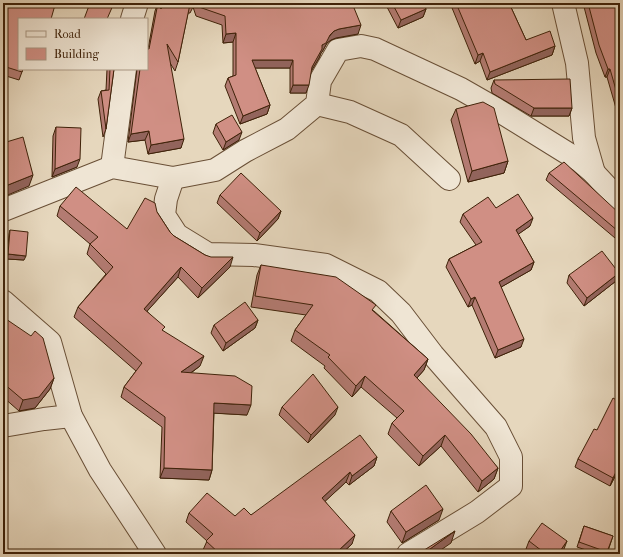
<svg xmlns="http://www.w3.org/2000/svg" width="623" height="557" font-family="'IM FELL French Canon',serif">
<rect width="100%" height="100%" fill="#e6d7bd"/>
<filter id="stains"><feTurbulence type="fractalNoise" baseFrequency=".005" numOctaves="4"/><feColorMatrix values="0 0 0 0 .2 0 0 0 0 .09 0 0 0 0 .02 0 0 0 .5 -.17"/></filter>
<radialGradient id="worn" r=".72"><stop offset=".6" stop-color="#630" stop-opacity="0"/><stop offset="1" stop-color="#630" stop-opacity=".3"/></radialGradient>
<g fill="none" stroke-linecap="round" stroke-linejoin="round">
<defs>
<g id="minor">
<polyline points="563,3 577,63 584,138 594,173"/>
<polyline points="132,19 137,3"/>
<polyline points="317,104 350,112 401,135 449,179"/>
<polyline points="112,167 125,69"/>
<polyline points="173,178 166,199 164,215 177,235 208,254 254,255 326,265 378,291 401,313 433,355 496,427 511,457 511,486 477,512 408,554"/>
<polyline points="3,210 6,209 112,167 173,178 215,170 245,151 287,129 317,104 320,81 338,50 361,46 375,49 461,89 496,109 580,161 594,173 620,201"/>
<polyline points="3,301 50,342 71,416 100,470 155,554"/>
<polyline points="3,426 44,419 71,416"/>
</g>
</defs>
<use href="#minor" stroke="#694f36" stroke-width="24"/>
<use href="#minor" stroke="#efe5d4" stroke-width="22"/>
</g>
<g fill="#b37b72" stroke="#3f2209">
<polygon points="3,3 19,19 23,69 19,80 3,75"/>
<polygon points="158,3 161,9 163,3 352,3 358,34 336,38 331,40 327,43 322,52 321,53 319,58 311,71 306,93 290,93 290,68 255,68 270,105 267,114 240,124 225,86 228,78 233,76 233,42 223,43 222,25 196,16 193,7 190,13 188,13 178,62 175,71 170,63 181,148 148,154 145,140 128,142 137,69 147,69 148,49 155,11"/>
<polygon points="389,3 423,3 426,9 423,17 398,28 387,7"/>
<polygon points="450,3 509,3 526,40 555,46 552,55 487,80 480,61 475,64"/>
<polygon points="583,3 620,3 620,122 607,77 605,77 596,53"/>
<polygon points="107,69 114,69 106,129 103,137 98,99 101,91 106,90"/>
<polygon points="494,80 572,108 569,116 531,116 492,93 491,88"/>
<polygon points="456,109 508,161 504,173 468,182 451,120"/>
<polygon points="216,124 239,140 223,150 213,133"/>
<polygon points="56,127 77,167 52,177 53,136"/>
<polygon points="549,173 620,214 620,233 615,238 546,180"/>
<polygon points="220,195 281,211 278,219 257,241 217,203"/>
<polygon points="60,206 127,229 157,212 170,232 174,236 205,255 230,267 198,298 178,277 147,311 163,331 200,366 191,373 247,415 214,413 212,470 209,480 160,478 162,427 121,397 124,387 136,371 74,317 78,307 106,274 87,254 90,244 57,216"/>
<polygon points="496,208 530,226 518,234 534,262 531,270 501,287 521,347 495,358 472,305 468,307 446,267 449,259 476,245 460,222 463,214"/>
<polygon points="10,230 24,260 7,259 9,234"/>
<polygon points="261,265 374,311 428,359 424,370 417,378 498,468 494,479 478,492 441,446 419,466 388,434 392,423 397,418 361,387 352,397 324,368 325,366 291,341 295,330 306,315 251,307 257,275"/>
<polygon points="569,275 616,281 584,306 567,283"/>
<polygon points="3,317 54,378 50,389 35,408 19,411 3,397"/>
<polygon points="258,320 255,328 223,351 211,333 214,325"/>
<polygon points="620,402 620,467 610,486 575,467 578,459"/>
<polygon points="282,407 335,415 308,443 279,415"/>
<polygon points="377,457 374,466 349,485 346,482 325,501 352,544 341,554 207,554 203,550 207,541 186,522 189,513 235,516 251,515"/>
<polygon points="391,511 439,520 402,543 387,522"/>
<polygon points="584,526 613,536 607,554 598,554 577,547"/>
<polygon points="529,541 564,549 561,554 532,554 526,549"/>
</g>
<g fill="#92645c" stroke="#3f2209">
<polygon points="426,9 423,17 398,28 401,20"/>
<polygon points="361,25 358,34 336,38 331,40 327,43 322,52 321,53 319,58 309,75 312,67 322,45 334,31 339,29"/>
<polygon points="236,33 233,42 223,43 226,34"/>
<polygon points="555,46 552,55 487,80 490,72"/>
<polygon points="483,53 480,61 475,64 478,55"/>
<polygon points="252,60 293,60 290,68 249,68"/>
<polygon points="608,69 610,69 607,77 605,77"/>
<polygon points="293,85 309,85 306,93 290,93"/>
<polygon points="270,105 267,114 240,124 243,116"/>
<polygon points="534,108 572,108 569,116 531,116"/>
<polygon points="149,131 145,140 128,142 131,134"/>
<polygon points="242,132 239,140 223,150 226,142"/>
<polygon points="184,139 181,148 148,154 151,145"/>
<polygon points="80,159 77,167 52,177 55,169"/>
<polygon points="508,161 504,173 468,182 472,171"/>
<polygon points="33,175 29,186 3,197 3,187"/>
<polygon points="281,211 278,219 257,241 260,233"/>
<polygon points="533,218 530,226 513,238 516,230"/>
<polygon points="620,229 620,233 615,238 618,231"/>
<polygon points="8,254 26,256 24,260 7,259"/>
<polygon points="233,257 230,267 198,298 202,288"/>
<polygon points="534,262 531,270 496,290 499,282"/>
<polygon points="181,267 178,277 141,318 144,309"/>
<polygon points="619,273 616,281 584,306 587,298"/>
<polygon points="475,297 472,305 468,307 471,299"/>
<polygon points="258,320 255,328 223,351 226,343"/>
<polygon points="524,339 521,347 495,358 498,350"/>
<polygon points="204,356 200,366 178,382 181,372"/>
<polygon points="428,359 424,370 410,386 414,375"/>
<polygon points="365,376 361,387 352,397 356,386"/>
<polygon points="54,378 50,389 35,408 19,411 23,400"/>
<polygon points="214,403 251,405 247,415 211,413"/>
<polygon points="338,407 335,415 308,443 311,435"/>
<polygon points="445,435 441,446 419,466 423,456"/>
<polygon points="377,457 374,466 349,485 352,476"/>
<polygon points="620,464 620,467 610,486 613,478"/>
<polygon points="164,468 212,470 209,480 160,478"/>
<polygon points="498,468 494,479 478,492 482,481"/>
<polygon points="350,472 346,482 319,507 322,498"/>
<polygon points="443,509 439,520 402,543 406,532"/>
<polygon points="455,531 451,543 435,554 423,554"/>
<polygon points="355,535 352,544 341,554 336,554 338,551"/>
<polygon points="567,541 564,549 561,554 558,554"/>
</g>
<g fill="#d08f84" stroke="#3f2209">
<polygon points="3,3 50,3 55,5 51,19 19,19 19,69 23,69 22,72 3,66"/>
<polygon points="90,3 114,3 107,19 84,19"/>
<polygon points="158,3 159,3 161,9 163,3 193,3 193,5 190,4 178,62 167,44 184,139 151,145 149,131 131,134 140,69 147,69 147,49 149,49"/>
<polygon points="198,3 352,3 361,25 339,29 334,31 330,35 326,43 322,45 322,49 312,67 309,85 293,85 293,60 252,60 270,105 243,116 228,78 236,75 236,33 226,34 225,16 199,7"/>
<polygon points="392,3 423,3 426,9 401,20"/>
<polygon points="456,3 509,3 526,40 550,31 555,46 490,72 483,53 478,55"/>
<polygon points="588,3 620,3 620,104 610,69 608,69 599,45"/>
<polygon points="110,69 114,69 106,129 101,91 109,90"/>
<polygon points="570,79 572,108 534,108 495,84 494,80"/>
<polygon points="483,102 494,108 508,161 472,171 456,109"/>
<polygon points="232,115 242,132 226,142 216,124"/>
<polygon points="56,127 81,128 80,159 55,169"/>
<polygon points="23,137 33,175 3,187 3,143"/>
<polygon points="564,162 620,214 620,229 618,231 549,173"/>
<polygon points="241,173 281,211 260,233 220,195"/>
<polygon points="76,187 127,229 145,198 155,203 157,212 170,232 174,236 205,255 211,257 233,257 202,288 181,267 144,309 165,327 162,330 204,356 181,372 235,376 252,386 251,405 214,403 212,470 164,468 165,417 124,387 142,363 78,307 113,267 90,244 98,237 60,206"/>
<polygon points="518,194 533,218 516,230 534,262 499,282 524,339 498,350 475,297 471,299 449,259 482,242 463,214 488,197 496,208"/>
<polygon points="10,230 28,232 26,256 8,254"/>
<polygon points="602,251 619,273 587,298 569,275"/>
<polygon points="261,265 336,277 376,305 372,310 428,359 414,375 471,434 498,468 482,481 445,435 423,456 392,423 404,411 365,376 356,386 328,357 330,355 295,330 313,305 255,296"/>
<polygon points="245,302 258,320 226,343 214,325"/>
<polygon points="3,317 31,336 35,331 43,338 54,378 39,397 23,400 3,383"/>
<polygon points="313,374 338,407 311,435 282,407"/>
<polygon points="613,398 620,402 620,464 613,478 578,459 594,429 597,430"/>
<polygon points="360,435 377,457 352,476 350,472 322,498 355,535 338,551 337,550 332,554 220,554 206,541 213,534 189,513 207,493 235,516 244,508 251,515"/>
<polygon points="426,485 443,509 406,532 391,511"/>
<polygon points="542,523 567,541 558,554 546,554 529,541"/>
<polygon points="584,526 613,536 607,552 579,542"/>
<polygon points="455,531 423,554 421,552"/>
</g>
<rect width="623" height="557" fill="none" stroke="#e6d7bd" stroke-width="16"/>
<rect x="4" y="4" width="615" height="549" fill="none" stroke="#3f2209" stroke-width="2"/>
<rect x="8" y="8" width="607" height="541" fill="none" stroke="#3f2209"/>
<rect x="18" y="18" width="130" height="52" fill="#efe5d4" stroke="#a99783"/>
<rect x="26" y="31" width="20" height="6" fill="#efe5d4" stroke="#a99783"/>
<text x="54" y="38" font-size="12" fill="#3f2209">Road</text>
<rect x="26" y="48" width="20" height="12" fill="#d08f84" stroke="#a99783"/>
<text x="54" y="58" font-size="12" fill="#3f2209">Building</text>
<rect width="100%" height="100%" filter="url(#stains)"/>
<rect width="100%" height="100%" fill="url(#worn)"/>
</svg>
